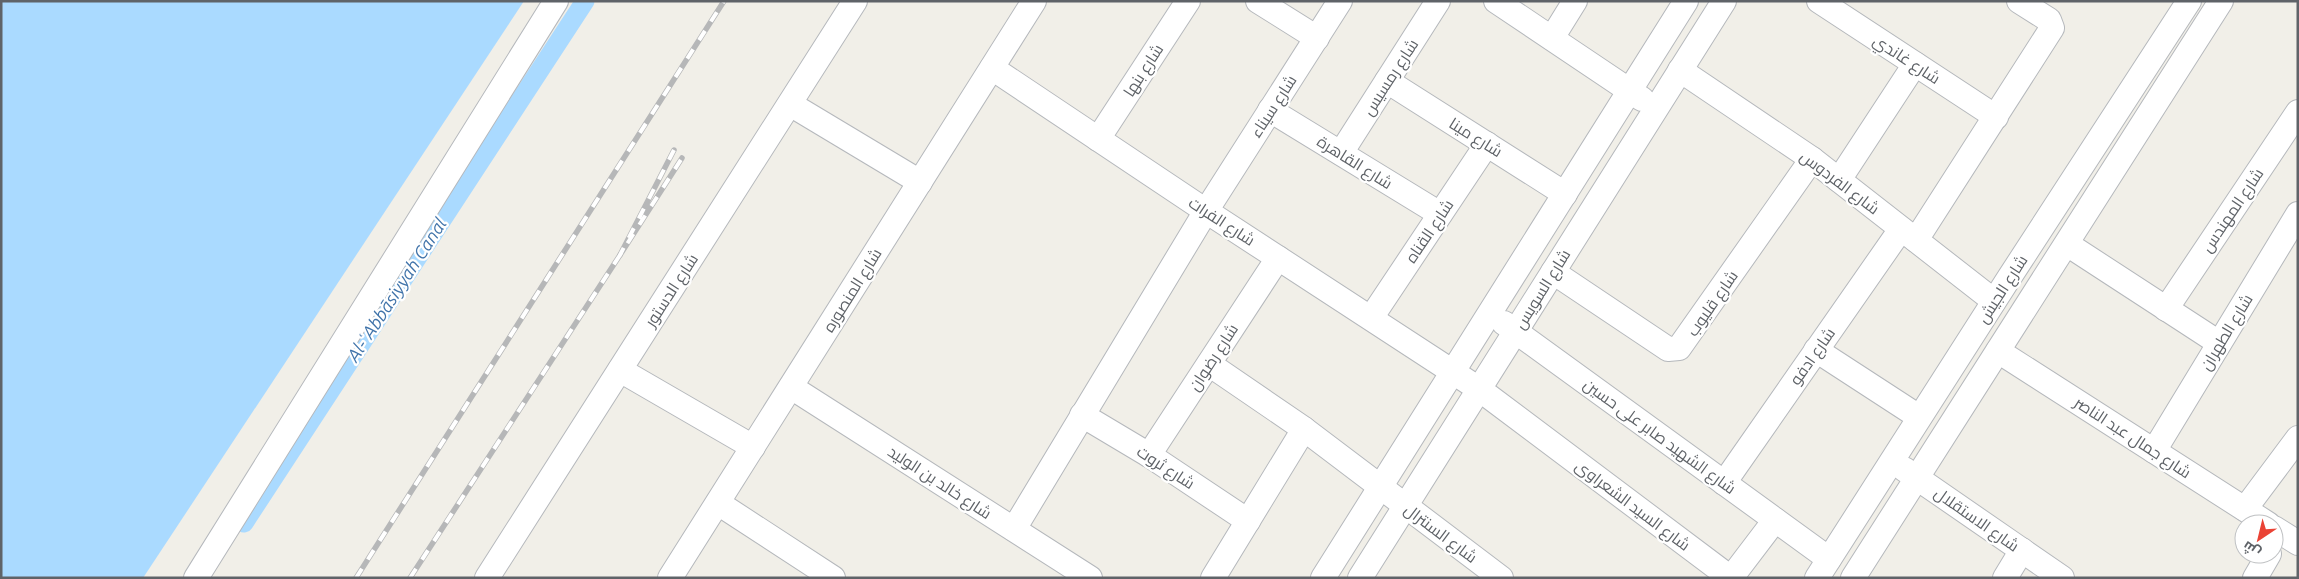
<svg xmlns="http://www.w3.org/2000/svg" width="2299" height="579" font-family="Ubuntu,Cairo,sans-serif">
<rect width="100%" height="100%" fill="#f1efe8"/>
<polygon fill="#aadaff" points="1,1 524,1 143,578 1,578"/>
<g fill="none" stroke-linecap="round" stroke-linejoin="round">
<polyline stroke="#aadaff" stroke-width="19" points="244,523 585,1"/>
<defs>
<g id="minor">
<polyline points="1258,1 1317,38"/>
<polyline points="1496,1 1642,99"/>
<polyline points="1819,1 1996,117"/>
<polyline points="1552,38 1575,1"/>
<polyline points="992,68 1206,211 1479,389 1724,573 1734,574 1775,520"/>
<polyline points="1680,70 1812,159 1994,301"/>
<polyline points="1387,81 1565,194"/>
<polyline points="790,104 920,182"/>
<polyline points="1270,110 1440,214"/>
<polyline points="1098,139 1188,1"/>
<polyline points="1341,153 1438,1"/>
<polyline points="1839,180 1915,64"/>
<polyline points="1916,240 2052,28 2049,20 2019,1"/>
<polyline points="2067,244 2219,343"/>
<polyline points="1553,272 1668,349 1679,348 1812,159"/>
<polyline points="2166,309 2298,112"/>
<polyline points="1371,318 1487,144"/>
<polyline points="1504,323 1829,559"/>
<polyline points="1816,350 1919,417"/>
<polyline points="1998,351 2268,524"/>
<polyline points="1209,364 1304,429 1501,578"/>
<polyline points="620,370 753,447"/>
<polyline points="791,387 1090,578"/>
<polyline points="1082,415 1149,455 1248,521"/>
<polyline points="2154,451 2298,214"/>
<polyline points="1149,455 1278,258"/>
<polyline points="1904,469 2062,578"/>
<polyline points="1724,483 1901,229"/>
<polyline points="718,503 833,578"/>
<polyline points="2245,509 2298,438"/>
<polyline points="2274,528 2298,543"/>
<polyline points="1014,529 1206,211 1340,1"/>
<polyline points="196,578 556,1"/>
<polyline points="487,578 855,1"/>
<polyline points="670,578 1034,1"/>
<polyline points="1213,578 1304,429"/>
<polyline points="1323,578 1686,1"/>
<polyline points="1360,578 1724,1"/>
<polyline points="1817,578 2009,278 2189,1"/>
<polyline points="1853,578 2221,1"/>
<polyline points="2005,578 2022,550"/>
<polyline points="2255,578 2269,554"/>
</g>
</defs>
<use href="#minor" stroke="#b5b8bc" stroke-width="26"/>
<use href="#minor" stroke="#fff" stroke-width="24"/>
<defs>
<g id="rail">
<polyline points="674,150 620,255 682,158"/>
<polyline points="356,578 724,1"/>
<polyline points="410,578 620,255"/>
</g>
</defs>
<use href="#rail" stroke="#b6b7b8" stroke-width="5.5"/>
<use href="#rail" stroke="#fff" stroke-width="4" stroke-dasharray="11" stroke-linecap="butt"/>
</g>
<g text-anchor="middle" stroke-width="4.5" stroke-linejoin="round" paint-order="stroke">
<g font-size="16" fill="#5f6368" stroke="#fff">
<text transform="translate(1907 59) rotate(33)" y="6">شارع غاندي</text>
<text transform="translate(1143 70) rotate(-57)" y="6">شارع بنها</text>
<text transform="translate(1390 77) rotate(-57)" y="6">شارع رمسيس</text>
<text transform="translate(1273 106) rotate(-57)" y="6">شارع سيناء</text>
<text transform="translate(1476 137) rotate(32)" y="6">شارع مينا</text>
<text transform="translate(1355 162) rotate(32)" y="6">شارع القاهرة</text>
<text transform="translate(1840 182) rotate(37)" y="6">شارع الفردوس</text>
<text transform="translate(2232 210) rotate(-56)" y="6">شارع المهندس</text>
<text transform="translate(1222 221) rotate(33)" y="6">شارع الفرات</text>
<text transform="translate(1429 231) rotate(-56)" y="6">شارع القناه</text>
<text transform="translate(1542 289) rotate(-58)" y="6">شارع السويس</text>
<text transform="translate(2002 289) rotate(-57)" y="6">شارع الجيش</text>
<text transform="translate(671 290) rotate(-57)" y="6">شارع الدستور</text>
<text transform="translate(852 290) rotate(-58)" y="6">شارع المنصوره</text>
<text transform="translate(1712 303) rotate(-55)" y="6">شارع قليوب</text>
<text transform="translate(2226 332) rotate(-59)" y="6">شارع الطهران</text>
<text transform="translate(1812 356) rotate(-55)" y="6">شارع ادفو</text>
<text transform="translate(1213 357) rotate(-57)" y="6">شارع رضوان</text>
<text transform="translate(1660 436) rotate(36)" y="6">شارع الشهيد صابر على حسين</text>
<text transform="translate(2133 437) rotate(33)" y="6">شارع جمال عبد الناصر</text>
<text transform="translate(1166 467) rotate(33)" y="6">شارع ثروت</text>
<text transform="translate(940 482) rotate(33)" y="6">شارع خالد بن الوليد</text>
<text transform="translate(1633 505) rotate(37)" y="6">شارع السيد الشعراوى</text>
<text transform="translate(1977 519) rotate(35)" y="6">شارع الاستقلال</text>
<text transform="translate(1441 533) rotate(37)" y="6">شارع السنترال</text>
</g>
<g font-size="18" font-style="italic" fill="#4174aa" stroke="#fff">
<text transform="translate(397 290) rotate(-57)" y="6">Al-ʿAbbāsiyyah Canal</text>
</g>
</g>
<rect width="2299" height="579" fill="none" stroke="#5f6368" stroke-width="5"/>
<g transform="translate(2259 539) rotate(215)"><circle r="24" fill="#ffffff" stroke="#bfc1c3"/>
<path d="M0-4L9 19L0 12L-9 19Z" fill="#ea4335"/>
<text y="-8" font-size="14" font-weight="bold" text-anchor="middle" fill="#5f6368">ش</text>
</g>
</svg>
